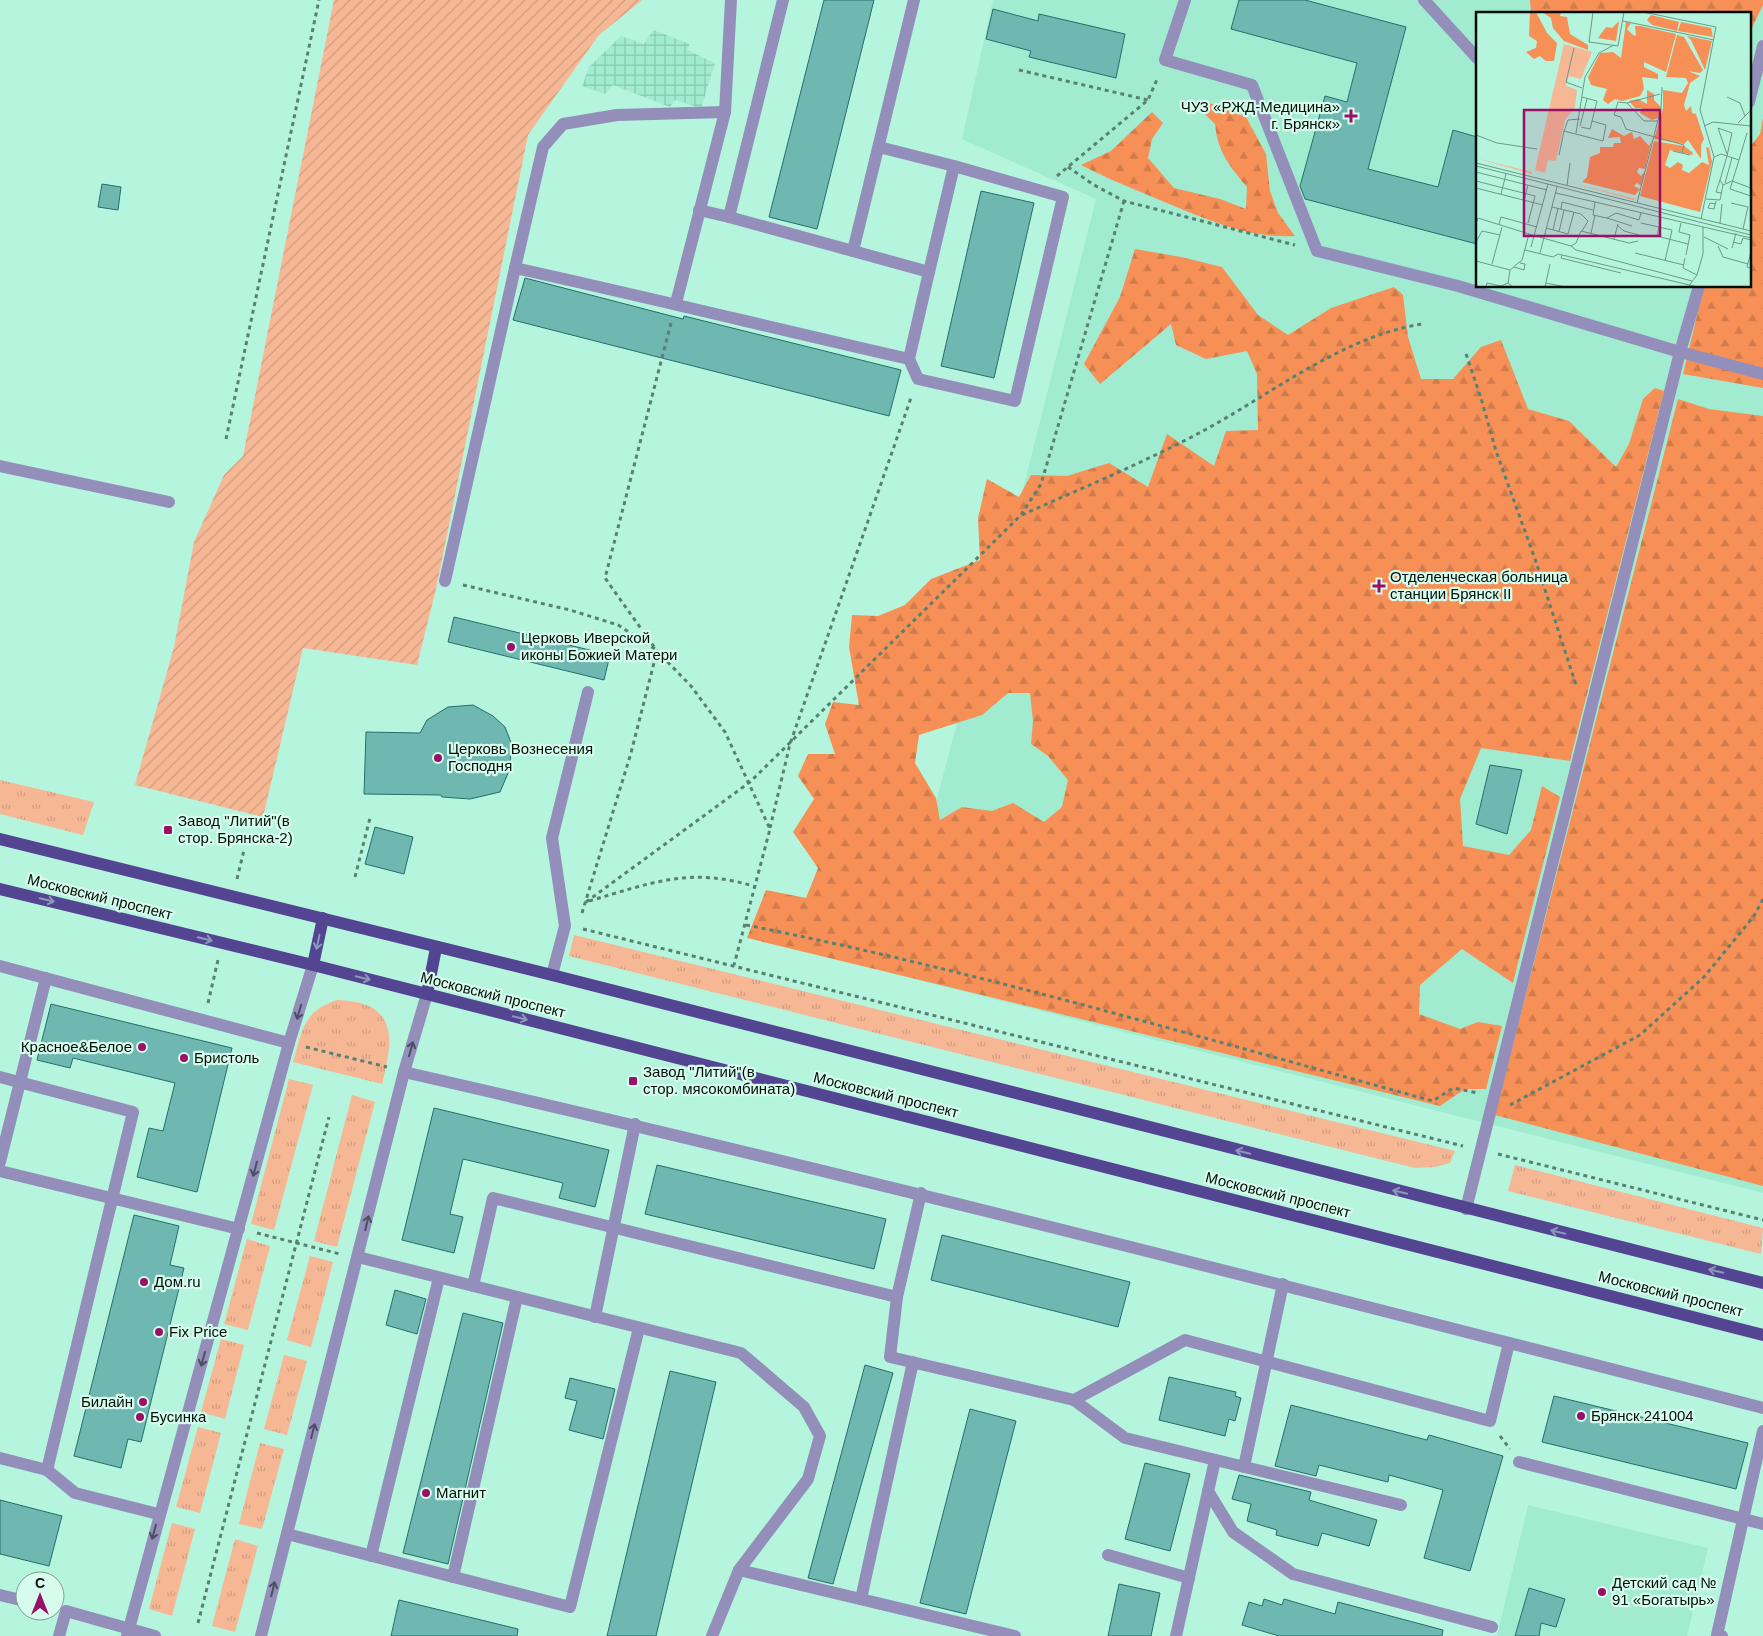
<svg xmlns="http://www.w3.org/2000/svg" width="1763" height="1636" font-family="Helvetica,sans-serif">
<defs>
<pattern id="industrial-grid" width="8" height="8" patternUnits="userSpaceOnUse" patternTransform="scale(1.25)"><rect width="8" height="8" fill="#a1ebd0"/><path d="M0 4h8M4 0v8" fill="none" stroke="#89c8b1"/></pattern>
<pattern id="grass-tufts" width="24" height="20" patternUnits="userSpaceOnUse" patternTransform="scale(1.25)"><rect width="24" height="20" fill="#f6b795"/><path d="M3 7l-1-3M5 7V3M7 7l1-3M15 17l-1-3M17 17v-4M19 17l1-3" fill="none" stroke="#d19c7f"/></pattern>
<pattern id="forest-firs" width="22" height="20" patternUnits="userSpaceOnUse" patternTransform="scale(1.25)"><rect width="22" height="20" fill="#f69056"/><path d="M5 1l3.5 6h-7zM16 11l3.5 6h-7z" fill="#d17b4a"/></pattern>
<pattern id="garden-furrows" width="10" height="10" patternUnits="userSpaceOnUse" patternTransform="scale(1.25)"><rect width="10" height="10" fill="#f6b795"/><path d="M-1 1l2-2M0 10L10 0M9 11l2-2" fill="none" stroke="#d19c7f"/></pattern>
</defs>
<rect width="100%" height="100%" fill="#b5f5dd"/>
<g fill="#a1ebd0" fill-rule="evenodd">
<path d="M993 0H1763V1193L890 973 973 664 1018 509 1096 199 962 139ZM1477 14H1749V286H1477Z"/>
<polygon points="1528,1505 1708,1548 1687,1636 1497,1636"/>
</g>
<polygon fill="url(#industrial-grid)" points="653,30 690,44 687,50 715,63 701,108 675,100 670,107 613,85 605,94 582,86 589,67 621,36 644,44"/>
<g fill="url(#grass-tufts)">
<polygon points="0,780 94,802 83,835 0,814"/>
<polygon points="574,935 1455,1151 1450,1163 1435,1167 1415,1168 569,956"/>
<path d="M337 1000C398 1002 394 1038 382 1084L293 1062C302 1031 303 1011 337 1000Z"/>
<polygon points="289,1079 313,1085 274,1230 251,1224"/>
<polygon points="352,1095 375,1102 337,1247 314,1241"/>
<polygon points="1515,1165 1763,1228 1761,1254 1508,1191"/>
<polygon points="247,1239 270,1246 248,1330 224,1324"/>
<polygon points="310,1256 333,1262 311,1347 287,1340"/>
<polygon points="221,1339 244,1345 225,1419 201,1412"/>
<polygon points="284,1355 307,1361 287,1435 264,1429"/>
<polygon points="198,1427 221,1433 200,1513 176,1507"/>
<polygon points="260,1443 284,1449 262,1529 239,1524"/>
<polygon points="172,1523 195,1529 172,1616 149,1609"/>
<polygon points="235,1539 258,1546 235,1632 212,1626"/>
</g>
<g fill="url(#forest-firs)" fill-rule="evenodd">
<polygon points="1530,0 1763,0 1763,5 1749,34 1749,14 1531,14"/>
<path d="M1192 102 1214 104 1246 117 1266 154 1270 191 1278 213 1295 236C1248 239 1204 218 1162 201 1134 189 1108 179 1081 165L1111 151 1152 112 1163 123 1152 139 1148 158 1174 188 1220 199 1246 209 1247 187C1229 165 1218 153 1215 124Z"/>
<polygon points="1763,118 1763,388 1683,374 1704,286 1749,286 1749,148 1760,134"/>
<path d="M1135 249 1181 257 1222 267 1258 315 1288 335 1331 308 1394 287 1403 295 1408 337 1421 379H1453L1481 347 1501 340 1528 409 1569 421 1616 467 1629 444 1643 399 1655 388 1664 391 1570 761 1481 748 1460 799 1463 846 1509 855 1531 830 1542 786 1560 797 1513 983 1462 949 1420 985 1419 1014 1460 1029 1478 1022 1502 1026 1486 1089H1465L1440 1106 747 938 766 890 806 898 818 868 793 832 814 799 798 776 808 754H835L825 724 833 702 859 705 849 647 852 615 878 616 905 605 931 579 980 560 978 518 987 479 1019 497 1031 475 1067 476 1109 463 1148 487 1167 434 1214 466 1226 431 1258 430 1257 374 1247 351 1206 359 1176 345 1171 324 1100 384 1084 364 1120 297ZM1008 693H1030L1033 721 1031 744 1048 756 1068 780 1062 807 1044 822 1013 803 992 811 962 807 940 820 936 798 915 763 919 735 982 715Z"/>
<polygon points="1678,399 1709,409 1763,416 1763,1186 1495,1115"/>
</g>
<polygon fill="url(#garden-furrows)" points="334,0 642,0 598,36 528,135 436,589 417,665 303,648 263,817 135,785 174,647 194,542 224,475 243,456"/>
<g fill="#6fb7b1" stroke="#246f6a">
<polygon points="824,0 874,0 817,229 769,217"/>
<polygon points="1239,0 1305,0 1406,27 1368,169 1438,187 1453,130 1477,137 1477,244 1305,199 1300,186 1325,96 1347,102 1357,63 1231,29"/>
<polygon points="993,9 1038,21 1039,14 1125,34 1116,78 1029,57 1031,51 986,39"/>
<polygon points="102,184 121,187 118,210 98,207"/>
<polygon points="981,191 1034,203 994,378 941,366"/>
<polygon points="525,278 683,319 684,316 901,370 889,416 513,320"/>
<polygon points="454,617 610,655 604,680 448,642"/>
<polygon points="473,705 493,716 505,727 512,745 509,771 500,792 470,799 442,797 441,795 364,794 366,732 420,733 427,720 448,707"/>
<polygon points="1490,765 1522,770 1507,834 1476,824"/>
<polygon points="375,827 413,837 404,874 365,864"/>
<polygon points="51,1004 232,1048 197,1192 137,1177 149,1128 163,1131 175,1083 73,1058 70,1068 37,1060"/>
<polygon points="434,1108 609,1150 595,1207 559,1198 563,1183 463,1159 450,1214 463,1217 454,1253 402,1240"/>
<polygon points="657,1165 886,1219 874,1269 645,1214"/>
<polygon points="134,1215 179,1226 170,1265 184,1268 141,1442 128,1439 121,1468 74,1456"/>
<polygon points="942,1235 1130,1282 1118,1327 931,1280"/>
<polygon points="395,1290 426,1299 417,1334 386,1325"/>
<polygon points="463,1313 503,1323 448,1564 403,1553"/>
<polygon points="865,1365 893,1373 833,1584 808,1578"/>
<polygon points="670,1371 716,1382 656,1636 607,1636"/>
<polygon points="1169,1377 1236,1392 1235,1396 1241,1398 1235,1421 1229,1419 1225,1436 1159,1420"/>
<polygon points="570,1378 615,1389 603,1439 569,1430 577,1401 565,1398"/>
<polygon points="1554,1396 1748,1443 1736,1489 1542,1442"/>
<polygon points="1291,1405 1427,1440 1429,1435 1503,1456 1470,1571 1424,1558 1443,1490 1389,1475 1388,1482 1319,1465 1316,1476 1275,1466"/>
<polygon points="970,1409 1016,1421 966,1614 920,1603"/>
<polygon points="1145,1463 1190,1474 1170,1551 1125,1539"/>
<polygon points="1239,1475 1311,1492 1309,1500 1377,1520 1369,1546 1322,1533 1318,1546 1276,1535 1277,1530 1247,1521 1251,1504 1232,1499"/>
<polygon points="0,1500 62,1516 49,1566 0,1554"/>
<polygon points="1119,1584 1160,1593 1151,1636 1108,1636"/>
<polygon points="1529,1588 1565,1599 1556,1627 1541,1623 1539,1636 1515,1636"/>
<polygon points="1264,1599 1282,1605 1284,1599 1335,1614 1338,1602 1443,1630 1442,1636 1279,1636 1242,1625 1249,1602 1262,1606"/>
<polygon points="399,1600 518,1629 517,1636 391,1636"/>
</g>
<g fill="none" stroke-linecap="round" stroke-linejoin="round">
<g stroke="#598171" stroke-width="3" stroke-dasharray="4 4" stroke-linecap="butt">
<polyline points="1019,70 1148,100"/>
<polyline points="1068,167 1094,185 1124,201 1295,245"/>
<polyline points="1057,176 1148,100 1158,77"/>
<polyline points="671,323 605,578 657,651 691,686 725,732 770,829 734,965"/>
<polyline points="1466,354 1481,398 1496,451 1535,559 1577,688"/>
<polyline points="226,439 319,0"/>
<path d="M1022 515C1082 488 1143 463 1201 432 1272 394 1341 337 1422 324"/>
<polyline points="463,585 570,610 618,625 655,649"/>
<polyline points="770,828 790,744 912,395"/>
<polyline points="355,877 370,818"/>
<polyline points="237,879 244,850"/>
<path d="M589 901C651 883 691 866 756 887"/>
<polyline points="586,902 750,782 1021,515 1041,484 1124,201"/>
<polyline points="582,913 631,753 657,651"/>
<path d="M746 925C978 971 1205 1039 1433 1101L1453 1088 1478 1093"/>
<polyline points="583,929 1463,1146"/>
<polyline points="208,1003 218,960"/>
<polyline points="306,1047 387,1067"/>
<polyline points="1510,1105 1640,1035 1704,977 1754,916 1763,899"/>
<polyline points="1498,1154 1763,1220"/>
<polyline points="257,1233 340,1254"/>
<polyline points="1500,1436 1510,1449"/>
<polyline points="198,1623 329,1117"/>
</g>
<g stroke="#938fba" stroke-width="12">
<polyline points="1185,0 1165,60 1252,85 1317,251 1458,286 1680,352 1763,374"/>
<polyline points="1424,0 1477,58"/>
<polyline points="1749,102 1763,46"/>
<path d="M725 112 617 115 563 124 543 147 515 268C647 297 777 329 909 359L918 379 1015 401 1063 197 954 166 879 147"/>
<polyline points="699,210 729,217 783,0"/>
<polyline points="729,217 853,251 914,0"/>
<polyline points="853,251 929,272 954,166"/>
<polyline points="676,303 725,112 731,0"/>
<polyline points="909,359 929,272"/>
<polyline points="0,466 169,502"/>
<polyline points="445,581 515,268"/>
<polyline points="0,966 289,1043"/>
<polyline points="552,975 565,926 552,838 588,692"/>
<path d="M404 1072C859 1176 1311 1292 1763 1408"/>
<polyline points="0,1077 133,1112 47,1470"/>
<polyline points="0,1162 46,978"/>
<polyline points="0,1171 239,1229"/>
<polyline points="921,1193 897,1297 890,1357 1074,1400 1185,1340 1490,1421 1509,1343"/>
<polyline points="1466,1209 1680,352 1699,286"/>
<polyline points="358,1257 741,1353 804,1407 820,1436 808,1479 739,1570"/>
<polyline points="473,1286 493,1198 897,1297"/>
<polyline points="595,1317 635,1124"/>
<polyline points="1074,1400 1125,1438 1401,1505"/>
<polyline points="0,1458 47,1470 75,1493 158,1514"/>
<polyline points="1519,1462 1763,1524"/>
<polyline points="1244,1467 1283,1284"/>
<polyline points="1208,1491 1233,1532 1293,1574 1492,1627"/>
<polyline points="287,1534 570,1607 639,1328"/>
<polyline points="1108,1555 1189,1578"/>
<polyline points="371,1556 439,1278"/>
<polyline points="453,1577 517,1297"/>
<polyline points="0,1595 25,1601"/>
<polyline points="861,1599 913,1362"/>
<polyline points="59,1636 66,1611 155,1636"/>
<polyline points="127,1636 289,1043 313,965"/>
<polyline points="261,1636 404,1072 427,994"/>
<polyline points="712,1636 739,1570 1015,1636"/>
<polyline points="1176,1636 1215,1460"/>
<polyline points="1722,1636 1717,1635 1763,1431"/>
</g>
<g stroke="#534591" stroke-width="12">
<polyline points="0,839 552,975 1763,1283"/>
<polyline points="0,889 313,965 1763,1335"/>
<polyline points="313,965 323,918"/>
<polyline points="427,994 436,948"/>
</g>
</g>
<defs><path id="oneway-shaft" d="M-6 0H5M1.5-3L5.5 0L1.5 3" fill="none" stroke-width="1.6" stroke-linecap="round" stroke-linejoin="round" transform="scale(1.25)"/></defs>
<g stroke="#8e97ba">
<use href="#oneway-shaft" transform="translate(47 900) rotate(14)"/>
<use href="#oneway-shaft" transform="translate(205 939) rotate(14)"/>
<use href="#oneway-shaft" transform="translate(318 942) rotate(102)"/>
<use href="#oneway-shaft" transform="translate(363 978) rotate(14)"/>
<use href="#oneway-shaft" transform="translate(520 1018) rotate(14)"/>
<use href="#oneway-shaft" transform="translate(1243 1152) rotate(-166)"/>
<use href="#oneway-shaft" transform="translate(1400 1192) rotate(-166)"/>
<use href="#oneway-shaft" transform="translate(1558 1232) rotate(-166)"/>
<use href="#oneway-shaft" transform="translate(1716 1271) rotate(-166)"/>
</g>
<g stroke="#4a5062">
<use href="#oneway-shaft" transform="translate(299 1012) rotate(107)"/>
<use href="#oneway-shaft" transform="translate(411 1049) rotate(-74)"/>
<use href="#oneway-shaft" transform="translate(255 1169) rotate(105)"/>
<use href="#oneway-shaft" transform="translate(367 1223) rotate(-76)"/>
<use href="#oneway-shaft" transform="translate(203 1359) rotate(106)"/>
<use href="#oneway-shaft" transform="translate(313 1431) rotate(-76)"/>
<use href="#oneway-shaft" transform="translate(154 1532) rotate(105)"/>
<use href="#oneway-shaft" transform="translate(273 1589) rotate(-76)"/>
</g>
<g fill="#981166" stroke="#d7fced" stroke-width="2">
<path d="M1348.5 108.5h5v5h5v5h-5v5h-5v-5h-5v-5h5z"/>
<path d="M1376.5 578.5h5v5h5v5h-5v5h-5v-5h-5v-5h5z"/>
<circle cx="511" cy="647" r="5"/>
<circle cx="438" cy="758" r="5"/>
<rect x="163" y="825" width="10" height="10" rx="2.5"/>
<circle cx="142" cy="1047" r="5"/>
<circle cx="184" cy="1058" r="5"/>
<rect x="628" y="1076" width="10" height="10" rx="2.5"/>
<circle cx="144" cy="1282" r="5"/>
<circle cx="159" cy="1332" r="5"/>
<circle cx="143" cy="1402" r="5"/>
<circle cx="1581" cy="1416" r="5"/>
<circle cx="140" cy="1417" r="5"/>
<circle cx="426" cy="1493" r="5"/>
<circle cx="1602" cy="1592" r="5"/>
</g>
<g text-anchor="middle" stroke-width="4.5" stroke-linejoin="round" paint-order="stroke">
<g font-size="15" fill="#001009" stroke="#d7fced" text-anchor="start">
<text x="1340" y="112" text-anchor="end">ЧУЗ «РЖД-Медицина»<tspan x="1340" dy="17">г. Брянск»</tspan></text>
<text x="1390" y="582">Отделенческая больница<tspan x="1390" dy="17">станции Брянск II</tspan></text>
<text x="521" y="643">Церковь Иверской<tspan x="521" dy="17">иконы Божией Матери</tspan></text>
<text x="448" y="754">Церковь Вознесения<tspan x="448" dy="17">Господня</tspan></text>
<text x="178" y="826">Завод "Литий"(в<tspan x="178" dy="17">стор. Брянска-2)</tspan></text>
<text x="132" y="1052" text-anchor="end">Красное&amp;Белое</text>
<text x="194" y="1063">Бристоль</text>
<text x="643" y="1077">Завод "Литий"(в<tspan x="643" dy="17">стор. мясокомбината)</tspan></text>
<text x="154" y="1287">Дом.ru</text>
<text x="169" y="1337">Fix Price</text>
<text x="133" y="1407" text-anchor="end">Билайн</text>
<text x="1591" y="1421">Брянск 241004</text>
<text x="150" y="1422">Бусинка</text>
<text x="436" y="1498">Магнит</text>
<text x="1612" y="1588">Детский сад №<tspan x="1612" dy="17">91 «Богатырь»</tspan></text>
</g>
<g font-size="15" fill="#001009" stroke="#d7fced">
<text transform="translate(100 897) rotate(14)" y="5">Московский проспект</text>
<text transform="translate(493 995) rotate(14)" y="5">Московский проспект</text>
<text transform="translate(886 1095) rotate(14)" y="5">Московский проспект</text>
<text transform="translate(1278 1195) rotate(14)" y="5">Московский проспект</text>
<text transform="translate(1671 1294) rotate(14)" y="5">Московский проспект</text>
</g>
</g>
<g transform="translate(1476 12)">
<rect width="275" height="275" fill="#b5f5dd"/>
<path d="M0 146 56 160 55 162ZM93 170 160 187 157 188Z" fill="#f6b795"/>
<path d="M54 0H60L71 21 81 31 78 49H70L64 44 58 47 50 40 60 36 61 29 53 24ZM66 0H85L84 4 91 5 94 22 112 33V38L88 29 77 16 75 6ZM175 3 203 10 201 19 176 13 171 8ZM143 9 140 29 122 26 130 15 136 16ZM150 10 155 11 151 17 157 23 160 24 159 14H164L200 22 190 60 168 50V55L182 62V67L166 65 168 77 164 84 146 89 139 87 132 92 127 88 131 77 115 73 112 65 124 41 137 40 145 46ZM205 10 235 16 237 25 202 19ZM201 23 208 25 227 58 224 61 212 59 224 64 214 71 208 93 210 99 215 94 216 101 220 102 228 127 225 133V147L212 128 208 132 178 127 187 96V78L206 81 212 71 210 66 190 65ZM211 24 236 29 229 58 215 28ZM171 78 178 82V88L185 95 182 106 176 108 164 101 166 96H159L153 89 162 87 171 92ZM136 117 148 124 156 120 158 127 164 124 173 134 176 128 169 157 163 156 161 160 165 164 169 159 165 174 161 171 158 174 164 177 159 183 106 170 111 165 114 145 124 141V135H137L138 131H145L144 125 132 126ZM178 129 208 134 216 140 217 143 194 138 189 153 194 156 202 150 207 153 206 158 213 161 226 150 233 153 230 135 233 136 236 150 224 200 164 184Z" fill="#f69056"/>
<path d="M88 32 116 40 105 67 93 64 90 74 101 78 99 95 89 108 80 149 72 148 69 161 59 158Z" fill="#f6b795"/>
<path fill="none" stroke="#6d9988" stroke-width="1" d="M117 0 113 30 142 34 148 0M167 0 240 15 224 98 238 145 225 207M147 9 238 28M98 36 90 70 106 76M251 85 264 91 269 104M151 91 184 82M104 107 92 108 88 119 127 129 130 113 116 109M182 109H168L151 91 142 90 138 103 145 105 150 117 208 133 206 141M262 111 275 98M104 114 111 87M228 114 237 110 275 114M105 115 114 117 121 89 106 85M100 121 109 65 123 41 138 33M0 123 21 131 61 137M197 139 214 143M83 143 88 119M238 145 245 142 263 148 271 121M263 148 254 177 275 184M0 151 275 219M0 154 275 223M0 160 71 178M244 168 240 180 245 181M0 169 59 184 52 211M249 171 256 146M91 173 94 151M247 173 256 169 275 176M0 176 67 193M80 181 275 226M25 182 30 162M230 187 244 188 247 173 244 168 251 144 256 121 242 116 251 142M48 188 52 173M119 190 117 203 131 206 140 201 163 208 165 201M161 191 185 96 186 75M255 191 272 195 267 217M239 192 234 191 232 196 238 197 240 189M76 195 105 202 112 209 106 219M85 197 86 190 117 198M131 206 156 214M185 207 181 224 212 232M165 211 196 218 189 249M205 211 203 220 214 223 210 243M244 211 246 192M0 212 2 206 53 222M23 212 25 205 61 215M141 213 148 219 163 223M70 216 92 222 98 200M77 218 82 196M83 220 88 198M115 221 119 203M228 225 252 237M138 227 142 212M0 230 6 219 24 223M257 230 265 232 267 226 275 228M95 234 100 231 105 219 153 231 162 229M242 234 247 245 272 252M55 235 72 172M256 236 260 221M49 238 77 245 82 242 222 275M275 240 271 255 275 256M64 241 81 175M159 241 208 253M86 243 85 246 145 261M209 246 207 256 221 263M0 249 34 258 46 248 53 222 95 234 100 238 216 269M16 252 26 215M38 255 48 258 49 252 44 251M34 258 32 271 37 275M70 271 90 275M10 275 11 271 25 274 32 271M69 275 74 252M212 275 221 263 227 242V215"/>
<path fill="#981166" fill-opacity="0.15" stroke="#981166" stroke-width="2.5" d="M48 98H184V224H48Z"/>
<rect width="275" height="275" fill="none" stroke="#001009" stroke-width="2.5"/>
</g>
<g transform="translate(40 1596)"><circle r="24" fill="#d7fced" stroke="#819e92"/>
<path d="M0-4L9 19L0 12L-9 19Z" fill="#981166"/>
<text y="-8" font-size="14" font-weight="bold" text-anchor="middle" fill="#001009">С</text>
</g>
</svg>
